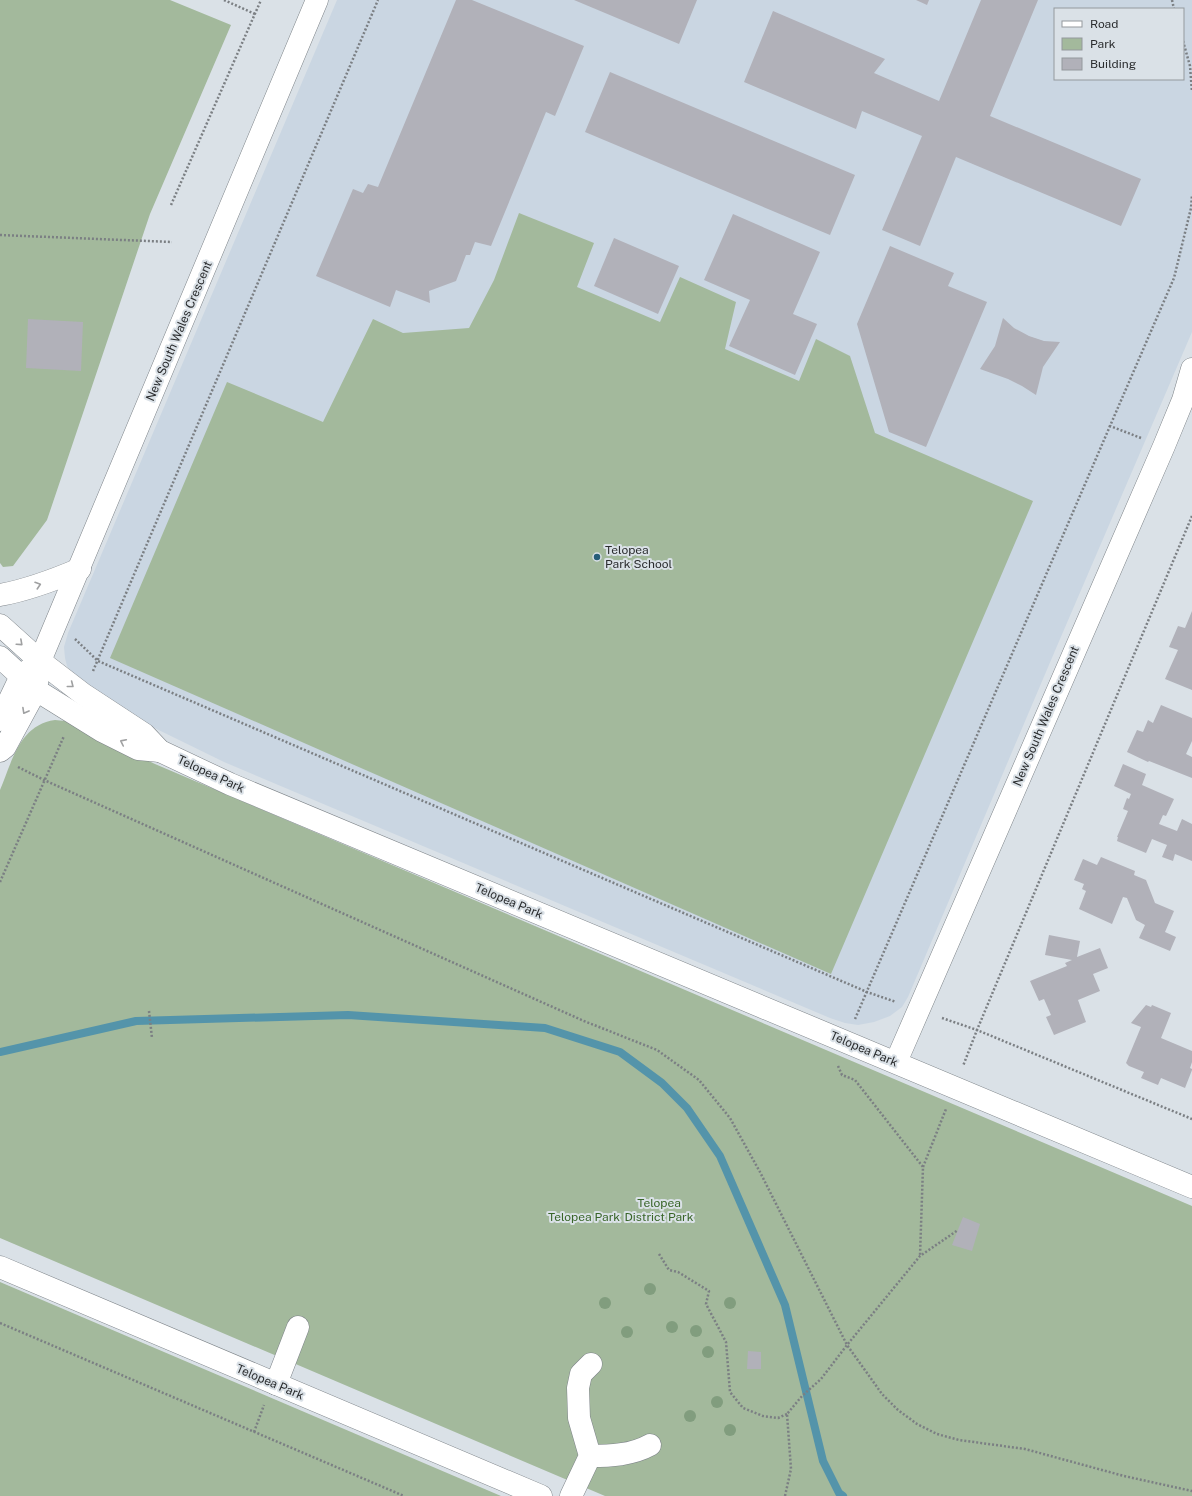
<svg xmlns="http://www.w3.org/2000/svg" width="1192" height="1496" font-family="'Public Sans',sans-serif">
<rect width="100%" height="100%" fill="#dae1e7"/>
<path fill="#cad6e2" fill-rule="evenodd" d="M337 0H1192V332L1057 646 908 997 902 1007 890 1016 874 1022 858 1025 845 1023 830 1018 224 762 130 716 71 671 67 666 65 658 64 647 68 633ZM1055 9H1183V79H1055Z"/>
<g fill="#a3b99c">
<polygon points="0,0 170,0 231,25 150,214 47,520 13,566 3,567 0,563"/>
<polygon points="519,213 594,243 577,287 660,322 680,277 736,302 725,349 799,381 816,339 850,356 875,433 1033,501 831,974 110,658 227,382 323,422 373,319 403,333 469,328 494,280"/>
<path d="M55 720 65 721 155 764 1192 1206V1496H605L0 1238V790C12 762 19 725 55 720Z"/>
<polygon points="0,1282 501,1496 0,1496"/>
</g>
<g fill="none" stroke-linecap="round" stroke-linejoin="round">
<polyline stroke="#5494aa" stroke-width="8" points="0,1052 136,1021 348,1015 545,1028 620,1052 662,1083 687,1108 720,1156 785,1305 823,1461 839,1493 843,1496"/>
</g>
<g fill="#b1b1b9">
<polygon points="456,0 472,0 584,46 555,116 546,112 491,246 475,242 470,255 466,255 456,281 429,291 430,303 396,290 390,307 316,276 353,189 363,193 368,184 378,187"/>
<polygon points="574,0 697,0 679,44"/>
<polygon points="916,0 929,0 927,5"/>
<polygon points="981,0 1038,0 990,116 1141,179 1121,226 956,157 920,246 882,230 922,136 862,111 856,129 744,82 773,11 885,59 874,73 939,101"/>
<polygon points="610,72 855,175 830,235 585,132"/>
<polygon points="733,214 820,252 793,314 817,324 795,375 729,346 750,300 704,280"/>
<polygon points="614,238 679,266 658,314 594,286"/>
<polygon points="890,246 954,273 948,286 987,302 926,447 889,432 857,324"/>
<polygon points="1003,318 1014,328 1029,336 1044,341 1060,342 1043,367 1036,395 1022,386 1008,379 980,369 995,346"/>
<polygon points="28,319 83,322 81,371 26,368"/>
<polygon points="1192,611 1192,690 1165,679 1178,650 1169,647 1178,626 1185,628"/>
<polygon points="1161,705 1192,718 1192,741 1186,754 1192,757 1192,778 1149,761 1148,762 1127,752 1137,730 1143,732 1148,720 1153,723"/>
<polygon points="1123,764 1146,774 1142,785 1174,799 1166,816 1163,815 1159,824 1177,831 1182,819 1192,824 1192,861 1175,854 1173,861 1162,857 1167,845 1152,839 1146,853 1117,841 1118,837 1117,837 1128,811 1123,809 1127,798 1129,799 1131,794 1114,786"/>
<polygon points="1101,857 1135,871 1134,875 1146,880 1155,903 1174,911 1165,932 1176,937 1170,951 1139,938 1145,925 1136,920 1127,898 1123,897 1112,924 1079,909 1086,891 1082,889 1084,884 1074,880 1083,859 1097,865"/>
<polygon points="1049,935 1080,941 1077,957 1100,948 1108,968 1093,974 1100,991 1078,1000 1086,1022 1054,1035 1046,1017 1051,1015 1044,999 1039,1001 1030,981 1067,966 1065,963 1072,960 1045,955"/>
<polygon points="1146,1005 1151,1007 1152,1005 1171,1013 1161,1038 1192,1051 1192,1062 1190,1068 1192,1069 1192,1070 1185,1088 1161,1078 1158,1085 1141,1078 1144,1072 1129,1066 1126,1063 1141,1027 1131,1023"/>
<polygon points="963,1217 980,1224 972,1251 952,1245"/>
<polygon points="748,1351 761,1352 761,1369 747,1369"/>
</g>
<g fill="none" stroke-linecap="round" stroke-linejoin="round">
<defs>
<g id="minor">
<path d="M0 595C28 590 54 580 80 569"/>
<polyline points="0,625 40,661 83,694 144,734 160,751 230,784 1192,1187"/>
<polyline points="0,657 36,690 102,731 138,749 160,751"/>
<polyline points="0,720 21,676 31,668"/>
<polyline points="0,751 5,747 36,690 40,661 317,0"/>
<polyline points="896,1062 1164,446 1183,400 1192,369"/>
<polyline points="0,1267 541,1496"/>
<polyline points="276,1384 298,1327"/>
<path d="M590 1456C610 1456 632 1455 650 1445"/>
<polyline points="571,1496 590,1456 579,1418 578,1388 581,1374 591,1364"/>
</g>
</defs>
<use href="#minor" stroke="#7e8489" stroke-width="23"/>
<g stroke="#7b7f83" stroke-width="2.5" stroke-dasharray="2 2" stroke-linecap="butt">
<polyline points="224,0 255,14"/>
<polyline points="1172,0 1174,9"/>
<polyline points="1183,41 1190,66 1192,92"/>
<polyline points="171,205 261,0"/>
<polyline points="0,235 172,242"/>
<polyline points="1141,438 1110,426 1174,278 1191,208 1192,195"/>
<polyline points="1192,516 977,1030 1192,1119"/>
<polyline points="75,639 98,661 867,992 896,1002"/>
<polyline points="93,671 378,0"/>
<polyline points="18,767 44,780 584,1021 657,1050 699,1080 730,1118 760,1172 847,1345 882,1394 898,1410 917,1424 937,1434 959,1440 1025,1449 1124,1476 1192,1491"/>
<polyline points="0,882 64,736"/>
<polyline points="149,1011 152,1038"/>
<polyline points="942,1018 977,1030 963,1066"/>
<polyline points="855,1019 1110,426"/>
<polyline points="838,1066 842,1075 855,1080 923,1167 920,1256"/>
<polyline points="923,1167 946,1109"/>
<polyline points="659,1254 669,1270 678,1272 709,1291 706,1304 726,1342 730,1392 743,1408 763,1416 778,1418 787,1414"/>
<polyline points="0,1323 404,1496"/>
<polyline points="254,1432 264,1405"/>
<polyline points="785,1496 791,1469 787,1414 802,1396 821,1379 847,1345 920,1256 958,1230"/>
</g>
<use href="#minor" stroke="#fff" stroke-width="22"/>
</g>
<g fill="#819d7e">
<circle cx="650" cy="1289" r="6"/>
<circle cx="605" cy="1303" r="6"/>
<circle cx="730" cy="1303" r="6"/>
<circle cx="672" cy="1327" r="6"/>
<circle cx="696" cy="1331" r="6"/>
<circle cx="627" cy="1332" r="6"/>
<circle cx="708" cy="1352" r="6"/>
<circle cx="717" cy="1402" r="6"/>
<circle cx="690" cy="1416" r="6"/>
<circle cx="730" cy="1430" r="6"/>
</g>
<defs><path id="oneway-chevron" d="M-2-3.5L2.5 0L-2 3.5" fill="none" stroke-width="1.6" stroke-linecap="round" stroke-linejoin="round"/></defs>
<g stroke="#9fa0a1">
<use href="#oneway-chevron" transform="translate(38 585) rotate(-18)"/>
<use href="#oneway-chevron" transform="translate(20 643) rotate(42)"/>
<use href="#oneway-chevron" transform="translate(71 685) rotate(38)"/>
<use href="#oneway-chevron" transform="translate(25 711) rotate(119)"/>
<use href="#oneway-chevron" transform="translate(123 742) rotate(-154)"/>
</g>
<circle fill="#265d78" stroke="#dae1e7" stroke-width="1.5" cx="597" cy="557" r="4"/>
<g text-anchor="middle" stroke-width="4" stroke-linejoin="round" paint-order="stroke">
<g font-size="12" fill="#2a2c2e" stroke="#dae1e7">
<text transform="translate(179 331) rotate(-67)" y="4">New South Wales Crescent</text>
<text transform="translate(1046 716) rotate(-67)" y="4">New South Wales Crescent</text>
<text transform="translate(211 774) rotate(25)" y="4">Telopea Park</text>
<text transform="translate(509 901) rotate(23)" y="4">Telopea Park</text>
<text transform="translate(864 1049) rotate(23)" y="4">Telopea Park</text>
<text transform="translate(270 1382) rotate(23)" y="4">Telopea Park</text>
</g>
<g font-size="12" fill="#2a2c2e" stroke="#dae1e7" text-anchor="start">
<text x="605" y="554">Telopea<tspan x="605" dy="14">Park School</tspan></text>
</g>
<g font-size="12" fill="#386528" stroke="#dae1e7">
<text x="659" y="1207">Telopea<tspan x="659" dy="14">District Park</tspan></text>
<text x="584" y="1221">Telopea Park</text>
</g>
</g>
<rect x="1054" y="8" width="130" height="72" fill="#dae1e7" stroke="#94999d"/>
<rect x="1062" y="21" width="20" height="6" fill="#ffffff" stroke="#94999d"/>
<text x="1090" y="28" font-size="12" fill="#2a2c2e">Road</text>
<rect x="1062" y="38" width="20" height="12" fill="#a3b99c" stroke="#94999d"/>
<text x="1090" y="48" font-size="12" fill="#2a2c2e">Park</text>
<rect x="1062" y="58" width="20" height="12" fill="#b1b1b9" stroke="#94999d"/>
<text x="1090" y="68" font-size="12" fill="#2a2c2e">Building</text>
</svg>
